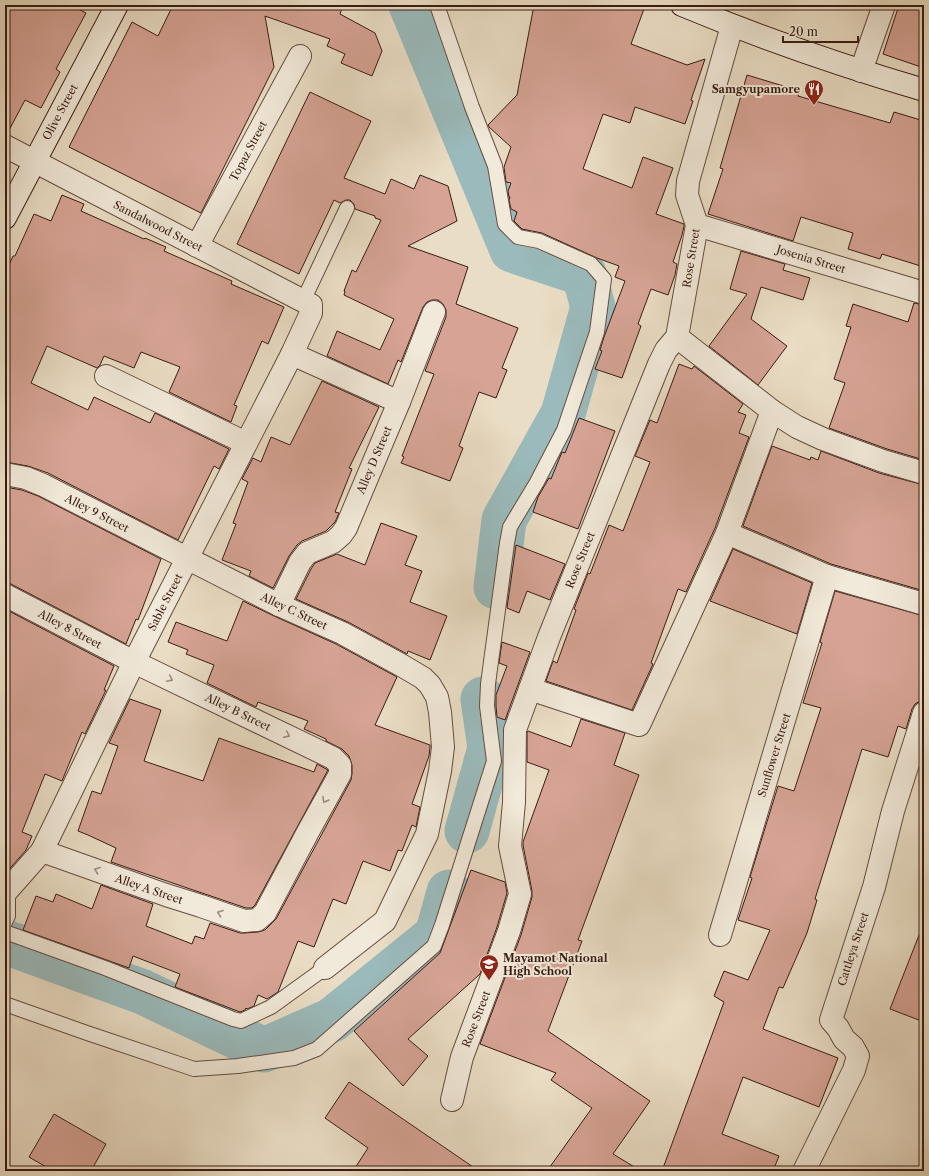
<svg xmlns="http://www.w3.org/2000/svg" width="929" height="1176" font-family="'Libre Caslon Text',serif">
<rect width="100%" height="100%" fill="#eaddc5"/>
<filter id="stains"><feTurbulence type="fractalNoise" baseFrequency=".005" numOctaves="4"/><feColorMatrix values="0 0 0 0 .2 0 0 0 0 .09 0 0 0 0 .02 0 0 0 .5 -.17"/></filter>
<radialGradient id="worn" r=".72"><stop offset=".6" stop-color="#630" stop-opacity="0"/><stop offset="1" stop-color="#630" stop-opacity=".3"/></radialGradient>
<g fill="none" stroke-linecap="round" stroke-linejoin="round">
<g stroke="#9ababb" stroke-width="45">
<polyline points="411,5 512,250 584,274 593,307 563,414 504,520 496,587"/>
<polyline points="467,831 490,748 483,699"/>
<polyline points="5,942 143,992 264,1050 332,1020 437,935 449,892"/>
</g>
</g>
<g fill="#d6a395" stroke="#381c12">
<polygon points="5,5 71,5 86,13 56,69 60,72 41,108 25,100 7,134 5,134"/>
<polygon points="173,5 343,5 340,14 375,33 382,51 372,76 341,63 345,54 327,46 330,39 265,16 274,67 201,213 69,147 132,22 158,36"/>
<polygon points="534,5 633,5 644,9 631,44 687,65 705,59 691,100 693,101 685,124 635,107 630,123 603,114 583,169 632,188 643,157 673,168 656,214 684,224 684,226 682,235 673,262 677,264 675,275 668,295 651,289 638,324 641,326 622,378 595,369 602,351 600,350 604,337 625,281 615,277 619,266 597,258 542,233 522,229 514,221 517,212 511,209 509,200 510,197 509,197 508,191 511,183 506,182 504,167 511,147 489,127 488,125 517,95"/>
<polygon points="899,5 924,5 924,68 883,54"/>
<polygon points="747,75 800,91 798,96 890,123 894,112 924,121 924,267 882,254 880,259 848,249 853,233 801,217 793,241 708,214 723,169 720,168"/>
<polygon points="310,92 371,121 344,178 385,194 391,179 414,189 420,175 448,186 457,221 408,246 468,267 456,304 518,328 502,368 507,370 496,398 479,392 459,446 463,448 450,481 401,463 404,457 402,456 434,374 425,371 446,317 446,310 443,304 438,300 432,300 427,302 423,307 401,362 398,360 388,384 327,356 337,331 380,350 394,319 344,295 345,291 344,291 352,270 356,272 381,220 375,218 375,216 355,209 354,204 350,200 346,200 340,203 334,200 299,274 237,244"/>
<polygon points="62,195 84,204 81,211 144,239 145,238 166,247 164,251 232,281 231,284 284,307 268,344 262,341 234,405 237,406 231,422 169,392 180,367 141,352 134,368 104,356 100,365 97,368 47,346 31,383 88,410 94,397 150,423 155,413 229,449 219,469 214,466 178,540 48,473 28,466 5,462 5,274 13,256 15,256 34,214 51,221"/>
<polygon points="741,251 785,264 783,270 810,278 803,300 761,287 751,319 787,346 758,385 709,346 747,294 730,289"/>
<polygon points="914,303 924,305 924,460 887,449 829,428 845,383 834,379 851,327 846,326 853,304 908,322"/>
<polygon points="679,364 692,369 694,366 743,404 738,412 746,415 739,433 749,437 715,528 686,592 678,589 651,663 653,664 632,710 546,681 553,661 557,663 576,610 574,609 588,573 590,574 609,525 623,531 650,462 635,456 650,420 657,423"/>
<polygon points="322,381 379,407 349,468 352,469 335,512 339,513 335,522 326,531 302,541 297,545 289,556 273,588 249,576 251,571 222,560 236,524 233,523 248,482 242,479 253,458 261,462 271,437 290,445"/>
<polygon points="579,418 615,431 578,529 533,512 538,497 549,478 551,479 562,452 565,453"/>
<polygon points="772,446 810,460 811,457 818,460 821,451 879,473 924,485 924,591 831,564 743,526"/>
<polygon points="5,487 22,490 38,496 161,559 138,620 136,619 126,644 11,584 5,583"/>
<polygon points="381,523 417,536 405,565 422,571 410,602 447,616 430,660 408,651 407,654 348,622 296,599 311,569 315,563 337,554 365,565"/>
<polygon points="516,545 565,564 550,600 527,591 519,613 507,608"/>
<polygon points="733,549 812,583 797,634 710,601"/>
<polygon points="835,591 924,616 924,689 920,701 915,704 912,709 906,729 898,726 888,757 862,749 815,899 817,900 807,933 783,988 779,987 763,1029 838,1058 819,1107 743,1077 722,1134 779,1156 773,1171 662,1171 724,1002 714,996 724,971 748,980 770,930 738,920 752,878 750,877 778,786 794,791 821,708 803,703 822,643 820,642"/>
<polygon points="243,601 274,616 336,644 397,677 375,725 430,745 430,747 429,756 412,804 420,807 416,827 412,825 402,851 398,850 390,871 363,861 346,904 333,899 314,947 298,941 278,992 267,999 258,995 254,1006 247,1009 246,1008 245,1010 240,1012 175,987 180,974 133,956 129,968 23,930 36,896 53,902 56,894 92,909 101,885 153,904 146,926 192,944 195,936 204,939 210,923 240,933 245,933 258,932 265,930 276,919 351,780 352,774 352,765 349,756 342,749 326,741 326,739 304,729 308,721 258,702 256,707 207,683 214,665 186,654 188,650 168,642 176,622 227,641"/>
<polygon points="5,609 114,666 104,690 106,690 85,734 82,732 62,781 45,774 22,832 32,836 26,850 5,874"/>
<polygon points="502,642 530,652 505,720 497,717 496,706 496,695 507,666 499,663"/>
<polygon points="130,699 161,710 144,761 203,781 219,738 314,772 317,764 328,770 255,905 252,908 246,908 111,862 116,848 88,835 78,831 92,791 101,794 118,746 109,743"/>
<polygon points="581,719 625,733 614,765 639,775 578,940 582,941 548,1031 650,1101 613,1154 641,1171 547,1171 592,1108 551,1080 556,1073 480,1044 521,935 532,897 532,891 523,845 523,842 549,770 527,762 527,732 528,731 571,747"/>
<polygon points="471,870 505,882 507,893 497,927 480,974 408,1039 428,1056 403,1086 354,1031 440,953"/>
<polygon points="923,925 924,925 924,1022 890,1009"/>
<polygon points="349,1082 378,1102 479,1171 353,1171 368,1148 325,1118"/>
<polygon points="54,1114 106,1144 91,1171 53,1171 29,1157"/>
</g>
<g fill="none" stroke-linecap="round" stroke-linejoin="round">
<defs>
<g id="lane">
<polyline points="303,301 347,208"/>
<polyline points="5,922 8,916 8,891"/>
<polyline points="5,932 105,968 233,1019 241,1021 271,1007 325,968"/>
<polyline points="5,1004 87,1033 194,1069 238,1066 294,1058 317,1049 434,946 442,925 494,761 487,706 488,684 507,543 510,527 537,482 564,430 597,332 604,279 591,264 539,241 518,237 505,224 495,166 472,107 437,5"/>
</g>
<g id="street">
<polyline points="861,71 884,5"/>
<polyline points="5,146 311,305 311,313 292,354 134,662 42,851 5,893"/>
<polyline points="697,225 924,293"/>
<polyline points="197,246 300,56"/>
<polyline points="677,337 772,411 797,427 823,439 883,461 924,473"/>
<polyline points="292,354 399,402"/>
<polyline points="106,376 246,443"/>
<polyline points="5,474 26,478 43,485 279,605 342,633 401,665 423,678 430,685 437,697 440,712 443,747 440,771 427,834 385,921 325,968"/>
<polyline points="727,533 827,576 924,604"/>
<polyline points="5,595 134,662 333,758 340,765 340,774 309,830 265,913 257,920 244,921 201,906 166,895 42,851"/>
<polyline points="279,605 300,562 307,553 333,542 341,535 346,528 399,402 434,312"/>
<polyline points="530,689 639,725 727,533 772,411"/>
<polyline points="720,935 827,576"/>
<polyline points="452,1100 462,1057 509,931 520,894 510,846 514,802 515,730 549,637 659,364 666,350 677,337 697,225 687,195 688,181 732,26"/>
<polyline points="804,1171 854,1070 858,1056 853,1047 844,1039 838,1028 831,1020 874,887 893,811 924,713"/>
</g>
<g id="secondary">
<path d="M682 5C761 38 842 66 924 90"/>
<polyline points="5,218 117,5"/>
</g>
</defs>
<use href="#lane" stroke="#644c3f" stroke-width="16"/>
<use href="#street" stroke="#644c3f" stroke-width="24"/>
<use href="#secondary" stroke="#381c12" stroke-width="24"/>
<use href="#lane" stroke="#f1e9d9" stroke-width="14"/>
<use href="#street" stroke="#f1e9d9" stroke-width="22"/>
<use href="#secondary" stroke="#f1e9d9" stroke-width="22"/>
</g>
<defs><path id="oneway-chevron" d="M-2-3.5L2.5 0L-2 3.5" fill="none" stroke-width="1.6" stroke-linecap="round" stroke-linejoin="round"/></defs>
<g stroke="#9e8d7f">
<use href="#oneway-chevron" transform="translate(170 679) rotate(26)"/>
<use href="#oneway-chevron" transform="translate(287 735) rotate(26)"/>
<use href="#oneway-chevron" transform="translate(325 800) rotate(120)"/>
<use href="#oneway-chevron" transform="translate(97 870) rotate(-160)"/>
<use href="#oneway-chevron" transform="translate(220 913) rotate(-160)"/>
</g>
<defs>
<symbol id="restaurant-pin" viewBox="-11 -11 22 30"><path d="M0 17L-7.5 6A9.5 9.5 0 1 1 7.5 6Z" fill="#8f2418" stroke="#f1e9d9"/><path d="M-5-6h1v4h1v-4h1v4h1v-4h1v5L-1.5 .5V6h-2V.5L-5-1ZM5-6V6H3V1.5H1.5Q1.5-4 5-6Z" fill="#fff"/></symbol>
<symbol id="school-pin" viewBox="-11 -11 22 30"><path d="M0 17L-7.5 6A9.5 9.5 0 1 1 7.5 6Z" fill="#8f2418" stroke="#f1e9d9"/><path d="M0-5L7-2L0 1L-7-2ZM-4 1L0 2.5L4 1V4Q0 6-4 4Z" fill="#fff"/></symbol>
</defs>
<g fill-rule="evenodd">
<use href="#restaurant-pin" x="803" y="78" width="22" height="30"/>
<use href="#school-pin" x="478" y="953" width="22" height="30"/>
</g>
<g text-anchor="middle" stroke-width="4" stroke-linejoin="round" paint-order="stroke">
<g font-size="11" font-weight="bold" fill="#381c12" stroke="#f1e9d9" text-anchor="end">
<text x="800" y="93">Samgyupamore</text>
<text x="503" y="962" text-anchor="start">Mayamot National<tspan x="503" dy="13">High School</tspan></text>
</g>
<g font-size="11" fill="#381c12" stroke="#f1e9d9">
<text transform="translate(60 112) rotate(-62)" y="4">Olive Street</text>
<text transform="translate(248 151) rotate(-62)" y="4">Topaz Street</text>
<text transform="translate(158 226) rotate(27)" y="4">Sandalwood Street</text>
<text transform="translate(691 258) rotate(-81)" y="4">Rose Street</text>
<text transform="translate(811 259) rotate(17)" y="4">Josenia Street</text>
<text transform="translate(374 460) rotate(-67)" y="4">Alley D Street</text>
<text transform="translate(97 513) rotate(27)" y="4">Alley 9 Street</text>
<text transform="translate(580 560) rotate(-68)" y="4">Rose Street</text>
<text transform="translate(165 602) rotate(-63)" y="4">Sable Street</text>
<text transform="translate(294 611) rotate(25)" y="4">Alley C Street</text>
<text transform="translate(70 629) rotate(28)" y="4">Alley 8 Street</text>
<text transform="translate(238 712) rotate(26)" y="4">Alley B Street</text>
<text transform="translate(774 755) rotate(-73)" y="4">Sunflower Street</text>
<text transform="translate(149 889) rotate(19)" y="4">Alley A Street</text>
<text transform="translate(853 949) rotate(-72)" y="4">Cattleya Street</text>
<text transform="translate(476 1019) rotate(-69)" y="4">Rose Street</text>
</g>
</g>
<rect width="929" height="1176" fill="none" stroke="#eaddc5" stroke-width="20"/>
<rect x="6" y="6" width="917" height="1164" fill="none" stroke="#381c12" stroke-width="2"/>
<rect x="10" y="10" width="909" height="1156" fill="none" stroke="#381c12"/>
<path d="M783 36v6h75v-6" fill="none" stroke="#381c12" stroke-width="2"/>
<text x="789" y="36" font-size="12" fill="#381c12" stroke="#f1e9d9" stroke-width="3" paint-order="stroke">20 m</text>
<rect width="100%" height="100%" filter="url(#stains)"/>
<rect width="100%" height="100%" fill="url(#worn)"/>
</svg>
